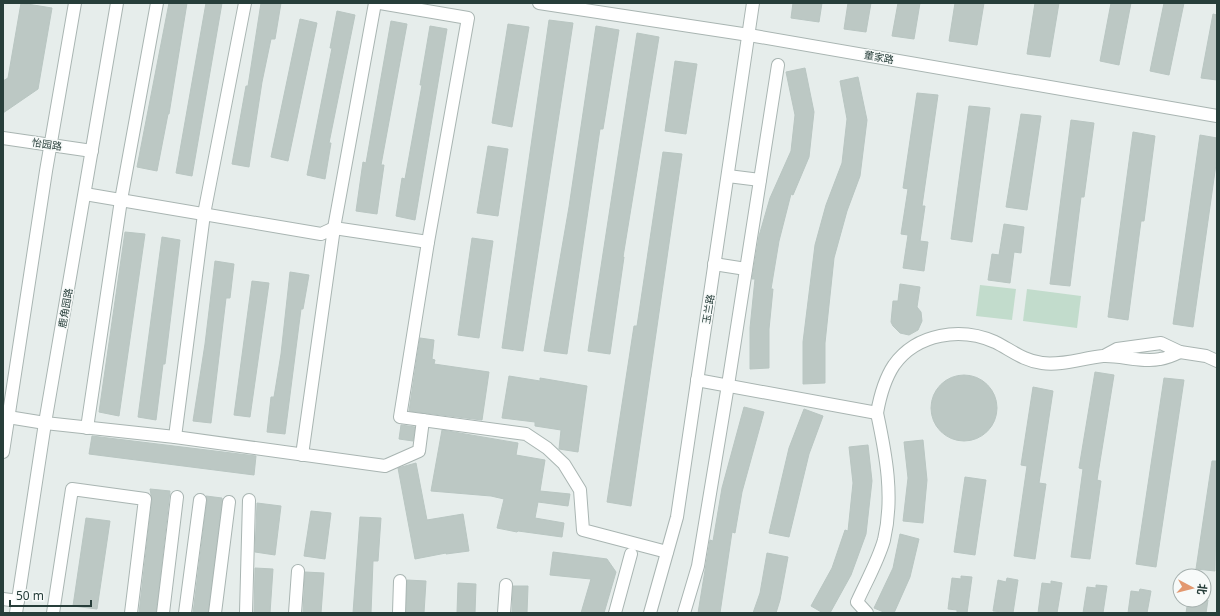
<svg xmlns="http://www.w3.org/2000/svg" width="1220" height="616" font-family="'Noto Sans','Noto Sans SC',sans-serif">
<rect width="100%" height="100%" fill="#e6edeb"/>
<g fill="#c2dccc">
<polygon points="980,285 1016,289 1012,320 976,316"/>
<polygon points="1027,289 1081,296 1077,328 1023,321"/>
</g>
<g fill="#bcc8c4" stroke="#b9c6c2">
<polygon points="21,3 52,8 38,89 3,113 3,81 8,78"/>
<polygon points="169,3 187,3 169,114 168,114 157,171 137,167"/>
<polygon points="206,3 222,3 192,176 176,173"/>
<polygon points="261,3 281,3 275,39 271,39 262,82 249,167 232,164 246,86 248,86"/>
<polygon points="793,3 822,3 819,22 791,18"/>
<polygon points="848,3 871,3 866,32 844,29"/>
<polygon points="898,3 920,3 914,39 892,36"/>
<polygon points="955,3 984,3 977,45 949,41"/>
<polygon points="1035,3 1059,3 1050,57 1027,54"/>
<polygon points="1111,3 1131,3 1119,65 1100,61"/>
<polygon points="1164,3 1184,3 1169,75 1150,71"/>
<polygon points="337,11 355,15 329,143 331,143 325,179 307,175 332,48 330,48"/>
<polygon points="1213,14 1217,15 1217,80 1201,78"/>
<polygon points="300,19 317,23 288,161 271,157"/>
<polygon points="549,20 573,23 523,351 502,348"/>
<polygon points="391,21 407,24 381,165 384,165 377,214 356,211 363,162 366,163"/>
<polygon points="508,24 529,27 512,127 492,123"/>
<polygon points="430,26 447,29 415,220 396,216 402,178 405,179 422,85 420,85"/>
<polygon points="596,26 619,30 603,129 600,129 567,354 544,351 569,207"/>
<polygon points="637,33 659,37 623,257 624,257 610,354 588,351"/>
<polygon points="675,61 697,64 686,134 665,131"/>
<polygon points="805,68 814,112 809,157 793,195 791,194 779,241 771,289 773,289 769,329 769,368 750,369 750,328 755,279 752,279 759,236 770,198 791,151 795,115 786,72"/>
<polygon points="858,77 867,120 860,176 847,211 834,258 825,343 825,383 803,384 803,342 815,245 826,205 842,163 847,119 840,81"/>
<polygon points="917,93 938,95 922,206 925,206 920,241 928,242 924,271 903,268 908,235 901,234 908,189 903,188"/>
<polygon points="969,106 990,108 972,242 951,239"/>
<polygon points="1021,114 1041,116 1027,210 1006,207"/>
<polygon points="1071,120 1094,123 1084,197 1081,197 1070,286 1050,284"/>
<polygon points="1133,132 1155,136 1144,221 1141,221 1128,320 1108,317"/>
<polygon points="1200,135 1217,138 1217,157 1193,327 1173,324"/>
<polygon points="488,146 508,149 498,216 477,213"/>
<polygon points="663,152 682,154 631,506 607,502 634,326 637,326"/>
<polygon points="1004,224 1024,227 1021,253 1014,252 1010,283 988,280 992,254 999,255"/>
<polygon points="125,232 145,234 119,416 99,412"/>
<polygon points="162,237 180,240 165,364 163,364 156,420 138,417"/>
<polygon points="472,238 493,241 479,338 458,335"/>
<polygon points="215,261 234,264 230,298 226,298 211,423 193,421 205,344"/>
<polygon points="290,272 309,275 303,309 301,309 285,434 267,432 271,397 274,397 281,354"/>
<polygon points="252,281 269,283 250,417 234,415"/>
<polygon points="900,284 920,287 917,307 921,312 922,321 918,330 909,335 900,333 893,326 891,322 893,301 898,301"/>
<polygon points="420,338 434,340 432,359 435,360 434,364 489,372 482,420 409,411"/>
<polygon points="1095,372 1114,375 1097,480 1101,481 1090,559 1071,557 1083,469 1079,468"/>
<circle cx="964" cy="408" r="33"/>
<polygon points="509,376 540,381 540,378 587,386 578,452 559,449 561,430 535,426 535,422 502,418"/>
<polygon points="1164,378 1184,380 1156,567 1136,564"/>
<polygon points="1033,387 1053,391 1039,483 1046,484 1035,559 1014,556 1027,466 1021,465"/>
<polygon points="744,407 764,412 742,492 735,533 732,532 720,613 698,613 710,540 713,541 722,488"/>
<polygon points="804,409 823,416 809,454 789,537 769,533 789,448"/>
<polygon points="401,425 415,427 413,441 399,439"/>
<polygon points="442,430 518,443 516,455 545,460 540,491 570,494 568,506 538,502 535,518 564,523 562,537 518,531 517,532 497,528 504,499 491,496 431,491"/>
<polygon points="92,436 256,456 254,475 89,454"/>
<polygon points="923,440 927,480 923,523 903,521 908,478 904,442"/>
<polygon points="868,445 872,481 866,534 851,575 830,613 823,613 811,606 832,568 845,530 848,531 853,483 849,447"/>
<polygon points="1212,461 1217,461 1215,571 1196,569"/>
<polygon points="416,463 427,520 463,514 469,551 446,554 446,553 415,559 398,468"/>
<polygon points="965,477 986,480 975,555 954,552"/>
<polygon points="150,489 170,491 156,613 139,613 152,500"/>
<polygon points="206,496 222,498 222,501 208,613 193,613 207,501"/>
<polygon points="257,503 281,506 275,555 255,552"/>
<polygon points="311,511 331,513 325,559 304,556"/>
<polygon points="360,517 381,518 378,561 373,561 371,613 353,613"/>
<polygon points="86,518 110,521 97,609 73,606"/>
<polygon points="900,534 919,539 910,577 894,613 886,613 874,608 893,568"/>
<polygon points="553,552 607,559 616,572 604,613 581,613 591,579 550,575"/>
<polygon points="767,553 788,557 780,600 776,613 753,613 760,593"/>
<polygon points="255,568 273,569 270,613 254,613"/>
<polygon points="305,572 324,573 321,613 303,613"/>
<polygon points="961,576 972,577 967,613 957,613 957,610 948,609 952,578 961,579"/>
<polygon points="1007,578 1018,580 1013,613 993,611 998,580 1006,582"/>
<polygon points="407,580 426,581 424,613 406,613"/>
<polygon points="1051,581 1062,583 1057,613 1038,613 1042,583 1051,584"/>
<polygon points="458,583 476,584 475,613 457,613"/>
<polygon points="1096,585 1107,586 1103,613 1083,613 1087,587 1096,588"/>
<polygon points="513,586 528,586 527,613 512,613"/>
<polygon points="1140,589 1151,591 1147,613 1128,613 1131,591 1139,592"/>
<polygon points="1188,600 1208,600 1206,613 1186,613"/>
</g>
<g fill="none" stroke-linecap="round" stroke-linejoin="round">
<defs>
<g id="minor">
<polyline points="375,3 334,228 428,242"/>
<polyline points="380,3 468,18 428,242 400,417 526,434 547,448 564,464 580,490 583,530 667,552"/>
<polyline points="539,3 749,35 1217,116"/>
<polyline points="3,138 92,151"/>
<polyline points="728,176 760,180"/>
<polyline points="85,194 321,234 334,228 302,455"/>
<polyline points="714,264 746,269"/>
<polyline points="1180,352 1206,356 1217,361"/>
<path d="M697 380 877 413C880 396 884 380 894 365 917 333 961 327 995 342 1011 350 1024 361 1042 363 1061 366 1083 358 1103 356 1120 355 1143 363 1160 359 1167 358 1174 355 1180 352L1161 343 1117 349 1104 356"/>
<polyline points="8,417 45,423 175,437 385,466 419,451 423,420"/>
<polyline points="87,428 121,200 157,3"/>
<polyline points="175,437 204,214 245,3"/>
<polyline points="3,452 46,171 75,3"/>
<polyline points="3,599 18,601"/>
<polyline points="16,613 45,423 117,3"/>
<polyline points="53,613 72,489 145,499 131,613"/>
<polyline points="163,613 177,497"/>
<polyline points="185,613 200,500"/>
<polyline points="215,613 229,502"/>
<polyline points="246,613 249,500"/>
<polyline points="295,613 298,571"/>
<polyline points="399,613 400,581"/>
<polyline points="504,613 506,585"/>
<polyline points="615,613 631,554"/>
<polyline points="650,613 677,517 753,3"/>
<polyline points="684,613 698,566 728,385 778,65"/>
<path d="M867 613 857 602C866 582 878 561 884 540 894 497 886 455 877 413"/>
</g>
</defs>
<use href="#minor" stroke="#a9b5b2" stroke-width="14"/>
<use href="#minor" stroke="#fff" stroke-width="12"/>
</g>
<g text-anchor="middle" stroke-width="3" stroke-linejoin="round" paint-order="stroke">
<g font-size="10" fill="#273e3a" stroke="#f7faf9">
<text transform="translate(879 57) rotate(10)" y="4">董家路</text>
<text transform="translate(47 144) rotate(8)" y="4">怡园路</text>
<text transform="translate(65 308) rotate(-80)" y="4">鹿角园路</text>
<text transform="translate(708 309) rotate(-81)" y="4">玉兰路</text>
</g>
</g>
<rect width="1220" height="616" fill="none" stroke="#273e3a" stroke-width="8"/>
<g transform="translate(1192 588) rotate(97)"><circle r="19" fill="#f7faf9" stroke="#a4afad"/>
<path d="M0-3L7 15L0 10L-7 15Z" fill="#e3986f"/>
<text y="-6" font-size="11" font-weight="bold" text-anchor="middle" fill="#273e3a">北</text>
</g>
<path d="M10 600v6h81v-6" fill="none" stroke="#273e3a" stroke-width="2"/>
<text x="16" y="600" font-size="12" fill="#273e3a" stroke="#f7faf9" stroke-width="3" paint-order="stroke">50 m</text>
</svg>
